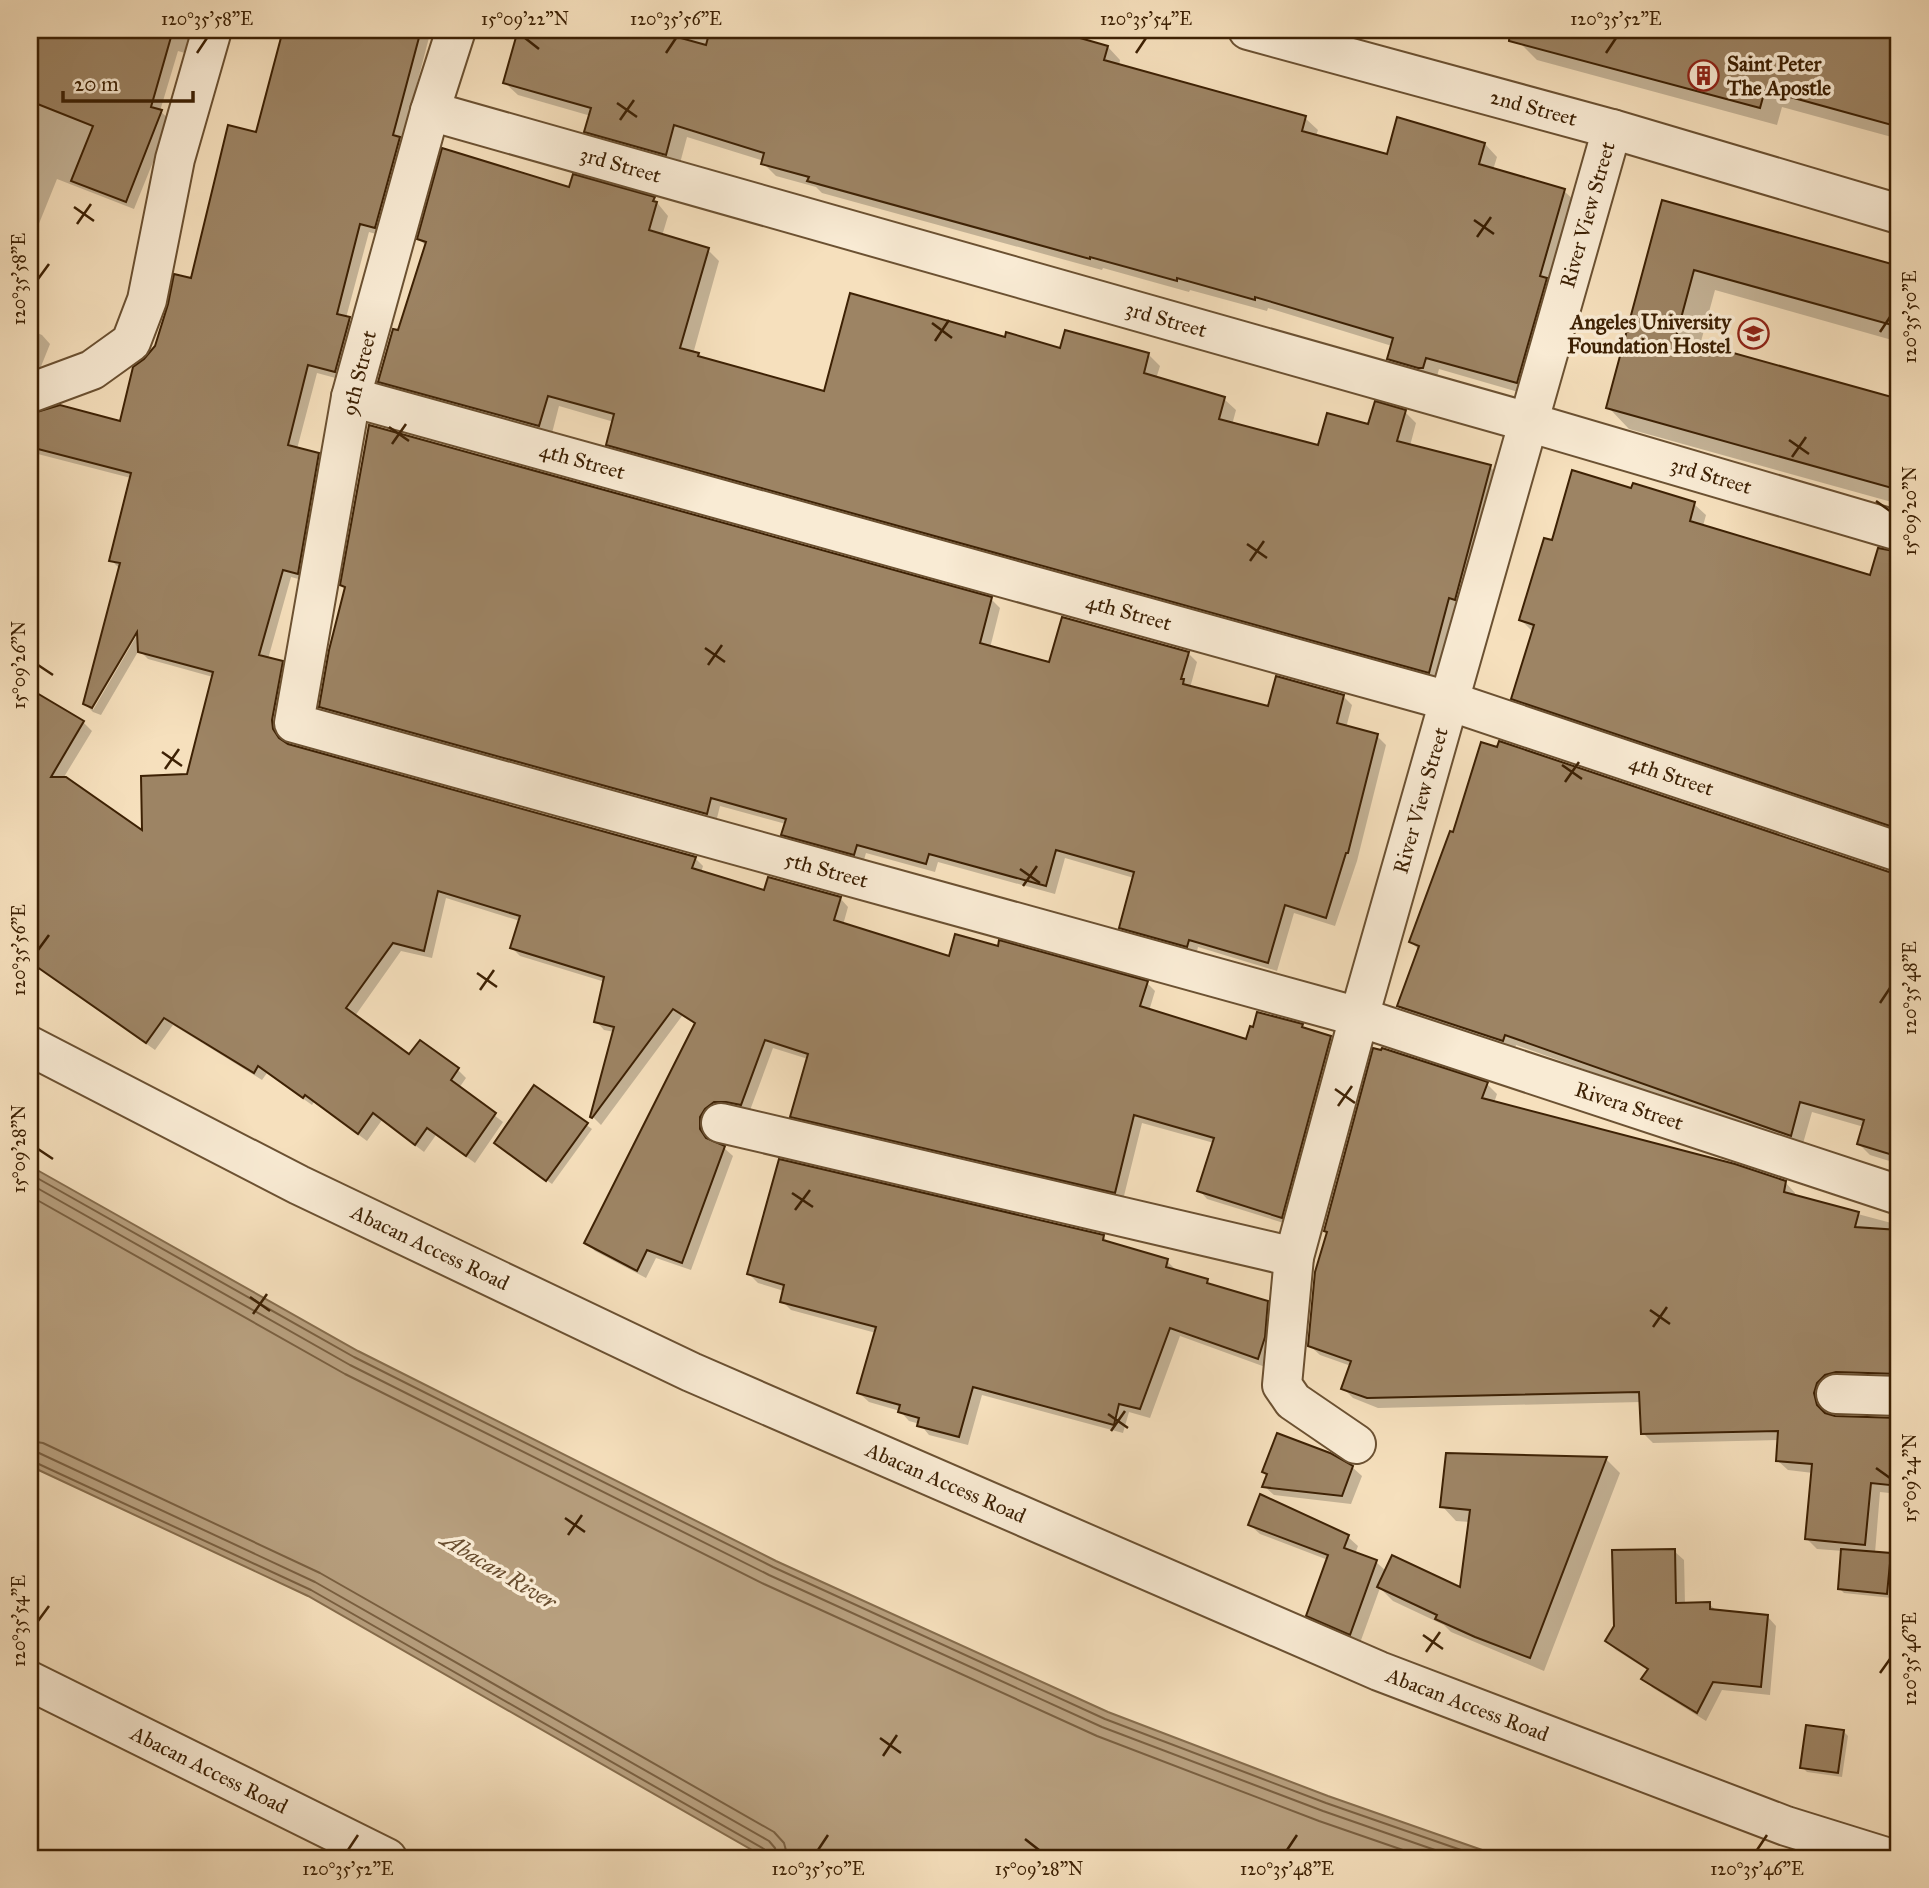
<svg xmlns="http://www.w3.org/2000/svg" width="1929" height="1888" font-family="'IM FELL Great Primer',serif">
<rect width="100%" height="100%" fill="#f6e0bd"/>
<filter id="stains"><feTurbulence type="fractalNoise" baseFrequency=".00286" numOctaves="4"/><feColorMatrix values="0 0 0 0 .2 0 0 0 0 .09 0 0 0 0 .02 0 0 0 .5 -.17"/></filter>
<radialGradient id="worn" r=".72"><stop offset=".6" stop-color="#630" stop-opacity="0"/><stop offset="1" stop-color="#630" stop-opacity=".3"/></radialGradient>
<polygon fill="#b79f7e" stroke="#866d4d" stroke-width="2" points="30,1166 358,1351 776,1561 1108,1712 1328,1796 1505,1858 766,1858 308,1596 30,1466"/>
<g fill="#0003" fill-rule="evenodd">
<polygon points="30,30 201,30 192,55 178,51 160,111 170,120 134,209 57,179 36,231 30,228"/>
<path d="M247 30H431L402 141 383 236 369 232 346 318 358 327 343 380 317 373 297 449 318 454 327 463 306 581 291 577 268 659 282 663 290 671 280 729 283 743 695 858 703 866 701 873 765 893 840 898 848 907 843 925 950 958 1147 983 1155 991 1149 1011 1247 1042 1254 1030 1258 1014 1302 1026 1307 1031 1330 1037 1339 1046 1290 1225 1207 1199 1199 1190 1214 1143 1142 1123 1123 1200 801 1125 792 1116 808 1059 773 1048 749 1113 708 1126 710 1142 724 1148 733 1156 691 1270 656 1258 646 1278 595 1251 587 1243 696 1025 682 1016 601 1125 592 1116 615 1032 604 1030 596 1021 605 982 520 956 512 948 520 921 446 898 432 958 401 951 355 1016 410 1057 420 1042 458 1070 466 1078 459 1088 503 1122 475 1163 436 1135 424 1152 382 1120 367 1141 314 1102 312 1105 267 1073 262 1080 173 1025 155 1050 30 961V746L57 707 83 722 92 731 64 777 144 833 188 776 213 677 148 659 139 650 101 715 93 712 85 704 120 569 111 560 131 478 30 452V416L122 423 156 347 192 280 257 134 282 39ZM140 623 143 625 93 710V703Z"/>
<polygon points="519,30 1072,30 1070,37 1108,47 1120,60 1119,66 1305,118 1318,130 1316,136 1388,156 1485,144 1497,157 1493,170 1564,191 1577,203 1529,395 1439,369 1436,380 1401,371 1389,359 1392,346 1268,308 1267,311 1190,290 1189,292 1103,268 1102,270 822,193 816,187 776,176 763,163 764,161 687,137 679,167 599,144 586,131 591,116 518,95 505,83"/>
<polygon points="1491,30 1899,30 1899,139 1782,107 1777,125 1537,60 1520,43 1521,38"/>
<polygon points="570,189 654,199 668,216 662,236 708,250 719,261 693,354 701,359 825,393 1006,339 1062,350 1148,354 1160,366 1156,379 1224,399 1236,410 1232,425 1319,447 1405,412 1416,423 1410,446 1490,467 1502,478 1440,683 619,456 608,444 614,422 559,406 551,437 391,393 380,381 399,332 426,246 419,239"/>
<polygon points="1664,202 1899,268 1899,342 1715,290 1700,345 1899,401 1899,504 1629,429 1608,407"/>
<polygon points="30,330 42,335 50,344 36,379 30,382"/>
<polygon points="1632,490 1694,504 1706,515 1703,526 1871,577 1878,555 1899,561 1899,836 1525,710 1513,698 1532,631 1521,620 1553,543"/>
<polygon points="342,585 991,599 1000,608 990,648 1051,664 1188,653 1197,662 1190,688 1269,708 1343,696 1352,705 1346,728 1377,736 1386,745 1357,861 1335,926 1294,913 1277,971 1198,947 1196,955 1130,937 1121,928 1134,878 1065,858 1055,894 938,862 935,872 866,853 863,863 792,843 783,834 786,824 720,806 716,822 330,716 321,707 347,589"/>
<polygon points="1892,874 1899,875 1899,1164 1870,1155 1859,1144 1864,1127 1812,1112 1802,1147 1516,1045 1514,1052 1410,1018 1399,1006 1419,950 1411,942"/>
<polygon points="1487,1084 1497,1094 1494,1103 1785,1182 1795,1193 1794,1197 1899,1225 1899,1383 1824,1405 1826,1415 1834,1418 1899,1419 1899,1494 1880,1492 1875,1553 1890,1555 1895,1560 1892,1598 1844,1593 1839,1588 1843,1551 1817,1549 1807,1539 1813,1473 1788,1470 1777,1460 1779,1440 1653,1443 1643,1433 1641,1402 1378,1408 1353,1398 1343,1388 1351,1366 1320,1355 1309,1345"/>
<polygon points="535,1088 592,1129 552,1184 501,1147"/>
<polygon points="1103,1237 1111,1245 1167,1261 1176,1270 1207,1281 1213,1287 1267,1302 1277,1312 1268,1368 1180,1336 1150,1418 1129,1412 1123,1433 982,1395 968,1445 929,1435 920,1424 909,1421 900,1411 869,1402 859,1393 876,1333 791,1310 782,1301 784,1291 758,1283 749,1274"/>
<polygon points="1606,1459 1620,1473 1544,1671 1451,1632 1444,1625 1393,1601 1380,1588 1360,1643 1318,1625 1308,1615 1328,1560 1260,1534 1250,1525 1261,1496 1348,1537 1358,1546 1355,1554 1376,1562 1386,1571 1461,1590 1470,1522 1456,1521 1442,1506"/>
<polygon points="1352,1467 1362,1476 1351,1504 1274,1495 1264,1486 1268,1476 1264,1471"/>
<polygon points="1674,1551 1684,1560 1685,1604 1709,1604 1717,1611 1767,1616 1776,1626 1770,1695 1722,1690 1706,1721 1653,1688 1643,1679 1649,1671 1616,1650 1607,1641"/>
<polygon points="1843,1731 1848,1736 1842,1777 1807,1772 1802,1767"/>
</g>
<g fill="none" stroke-linecap="round" stroke-linejoin="round">
<g stroke="#7a6041" stroke-width="2">
<polyline points="30,1174 354,1357 773,1567 1105,1719 1326,1803 1484,1858"/>
<polyline points="30,1184 350,1365 769,1575 1102,1727 1323,1811 1458,1858"/>
<polyline points="30,1196 345,1374 764,1584 1097,1736 1319,1821 1426,1858"/>
<polyline points="30,1441 43,1443 320,1573 774,1832 784,1843 788,1858"/>
<polyline points="30,1451 39,1453 315,1582 769,1841 775,1848 777,1858"/>
<polyline points="30,1460 311,1590 764,1849 768,1858"/>
</g>
</g>
<g fill="#9d8464" stroke="#3d2104" stroke-width="2">
<polygon points="30,30 173,30 151,107 162,110 126,202 71,181 93,126 30,101"/>
<polygon points="283,30 421,30 393,135 400,137 375,228 360,224 337,314 350,317 335,372 308,365 288,445 319,453 298,574 283,570 259,655 283,661 272,720 273,729 279,738 288,744 696,857 692,868 764,890 768,877 841,897 834,920 949,956 955,934 998,946 999,940 1148,981 1140,1006 1246,1039 1250,1026 1253,1027 1257,1012 1303,1024 1302,1027 1331,1036 1282,1218 1197,1191 1214,1138 1134,1115 1115,1193 790,1117 808,1054 765,1040 741,1105 726,1102 714,1102 705,1109 700,1117 700,1129 706,1138 725,1146 682,1263 647,1250 637,1271 584,1243 695,1023 673,1009 592,1118 590,1117 614,1027 594,1022 604,977 510,948 520,916 438,891 424,951 393,943 346,1008 409,1054 420,1040 459,1068 451,1080 496,1113 466,1156 427,1128 415,1145 373,1113 358,1134 305,1095 303,1098 258,1066 254,1073 164,1018 146,1043 30,962 30,689 84,721 51,777 66,777 142,830 141,776 187,774 213,672 138,652 137,632 92,708 83,704 120,563 109,561 131,473 30,447 30,414 60,405 120,421 133,367 144,359 155,346 168,304 174,274 191,278 228,125 256,132"/>
<polygon points="518,30 652,30 706,45 710,30 1052,30 1108,46 1104,60 1306,116 1302,131 1387,154 1397,117 1485,143 1479,164 1565,189 1540,276 1547,278 1517,383 1426,358 1423,368 1418,368 1387,359 1393,338 1255,297 1255,300 1177,278 1177,281 1090,257 1090,259 807,181 809,177 761,164 764,153 674,125 666,155 584,132 591,108 503,83"/>
<polygon points="1510,30 1899,30 1899,127 1765,90 1760,108 1509,41"/>
<polygon points="442,148 569,187 573,174 655,197 653,201 657,202 649,230 709,248 680,348 699,353 698,356 824,391 850,293 1005,337 1006,332 1060,348 1065,330 1149,353 1144,373 1225,397 1219,419 1318,445 1327,413 1368,424 1375,401 1406,410 1397,441 1491,465 1455,600 1449,598 1429,673 606,445 614,414 548,396 539,426 378,382 393,329 398,330 426,242 417,239"/>
<polygon points="1662,200 1899,266 1899,327 1694,270 1676,337 1899,399 1899,490 1606,408"/>
<polygon points="369,425 992,597 980,643 1049,662 1062,617 1189,652 1181,679 1184,679 1183,684 1268,706 1276,676 1344,695 1337,723 1378,734 1348,853 1346,853 1326,918 1285,905 1268,963 1189,940 1187,947 1119,928 1134,872 1056,850 1046,886 929,854 926,864 857,845 854,855 781,835 786,819 711,798 707,814 319,707 329,650 345,587 340,585"/>
<polygon points="1572,470 1631,488 1633,483 1695,502 1690,521 1870,575 1878,548 1899,552 1899,829 1511,699 1534,625 1519,620 1544,538 1552,540"/>
<polygon points="1499,741 1892,873 1899,873 1899,1157 1857,1144 1864,1120 1800,1102 1791,1136 1505,1035 1503,1041 1397,1006 1419,946 1409,942 1450,831 1453,832 1481,742 1497,747"/>
<polygon points="1373,1048 1381,1050 1382,1048 1488,1082 1482,1098 1735,1164 1786,1181 1784,1192 1859,1212 1855,1227 1899,1230 1899,1374 1836,1372 1825,1375 1817,1383 1814,1393 1817,1405 1825,1413 1835,1416 1899,1418 1899,1486 1871,1483 1865,1545 1805,1539 1812,1464 1776,1461 1778,1431 1641,1434 1639,1392 1367,1398 1341,1389 1351,1361 1308,1346 1315,1272 1327,1232 1324,1231"/>
<polygon points="534,1085 588,1123 546,1181 494,1143"/>
<polygon points="779,1159 1104,1235 1103,1240 1168,1259 1166,1267 1208,1279 1207,1283 1268,1301 1265,1337 1258,1359 1170,1328 1140,1409 1119,1404 1114,1425 973,1387 959,1437 917,1426 919,1418 898,1412 900,1405 857,1393 876,1327 780,1302 784,1285 747,1274"/>
<polygon points="1277,1433 1330,1453 1353,1466 1342,1496 1262,1487 1267,1474 1262,1472"/>
<polygon points="1446,1453 1607,1457 1530,1658 1475,1637 1435,1619 1437,1615 1377,1587 1392,1555 1460,1587 1470,1510 1440,1507"/>
<polygon points="1260,1494 1349,1535 1344,1548 1377,1560 1350,1635 1306,1616 1328,1555 1248,1525"/>
<polygon points="1675,1549 1676,1603 1710,1602 1710,1609 1768,1615 1761,1687 1713,1682 1697,1713 1641,1679 1648,1669 1605,1641 1614,1626 1612,1550"/>
<polygon points="1841,1549 1891,1553 1887,1594 1838,1589"/>
<polygon points="1806,1725 1844,1730 1838,1773 1800,1768"/>
</g>
<g fill="none" stroke-linecap="round" stroke-linejoin="round">
<defs>
<g id="minor">
<path id="s1" d="M456 30 430 111 351 397 294 723 1359 1017 1899 1195"/>
<path id="s2" d="M1248 30 1612 129 1899 214"/>
<path id="s3" d="M430 111 1528 422 1899 531"/>
<polyline points="30,393 92,370 131,342 147,300 175,159 212,30"/>
<path id="s4" d="M351 397 1449 701 1899 852"/>
<path id="s5" d="M30 1046 299 1185 691 1372 1379 1671 1786 1826 1889 1858"/>
<polyline points="721,1123 1294,1257"/>
<polyline points="1836,1394 1899,1396"/>
<path id="s6" d="M1356 1444 1293 1401 1282 1385 1294 1257 1359 1017 1612 129"/>
<path id="s7" d="M30 1681 387 1858"/>
</g>
</defs>
<use href="#minor" stroke="#6b5132" stroke-width="42"/>
<use href="#minor" stroke="#f9ebd4" stroke-width="38"/>
</g>
<path fill="none" stroke="#3d2104" stroke-width="2.5" d="M525 38 539 49M197 53 207 38M666 53 676 38M1136 53 1146 38M1606 53 1616 38M617 103 637 117M620 120 634 100M74 207 94 221M1474 220 1494 234M77 224 91 204M1477 237 1491 217M38 279 49 264M932 323 952 338M1880 332 1890 317M935 341 949 320M389 427 409 441M1789 440 1809 454M392 444 406 424M1792 457 1806 437M1876 501 1890 511M1247 544 1267 558M1250 561 1264 541M705 648 725 662M38 665 53 675M708 665 722 645M162 752 182 766M1562 765 1582 779M165 769 179 749M1565 782 1579 762M1020 869 1040 883M1023 886 1037 866M38 950 49 935M477 973 497 987M480 990 494 970M1880 1003 1890 988M1335 1089 1355 1103M1338 1106 1352 1086M38 1149 53 1159M792 1193 813 1207M795 1210 810 1190M250 1297 270 1311M1650 1310 1670 1324M253 1314 267 1294M1653 1327 1667 1307M1108 1414 1128 1428M1111 1431 1125 1411M1876 1468 1890 1478M565 1518 585 1532M568 1535 582 1515M38 1621 49 1606M1423 1635 1443 1649M1426 1652 1440 1632M1880 1673 1890 1659M880 1738 901 1753M883 1756 897 1735M1025 1839 1039 1850M348 1850 358 1835M818 1850 828 1835M1287 1850 1297 1835M1757 1850 1767 1835"/>
<defs>
<symbol id="building-ring" viewBox="-11 -11 22 22"><circle r="9.5" fill="#f9ebd4" stroke="#8f2418" stroke-width="1.5"/><path d="M-4-6H4V6H1V3H-1V6H-4ZM-2.5-4.3h1.7v1.8h-1.7ZM.8-4.3h1.7v1.8H.8ZM-2.5-1h1.7V.8h-1.7ZM.8-1h1.7V.8H.8Z" fill="#8f2418"/></symbol>
<symbol id="university-ring" viewBox="-11 -11 22 22"><circle r="9.5" fill="#f9ebd4" stroke="#8f2418" stroke-width="1.5"/><path d="M0-5L7-2L0 1L-7-2ZM-4 1L0 2.5L4 1V4Q0 6-4 4Z" fill="#8f2418"/></symbol>
</defs>
<g fill-rule="evenodd">
<use href="#building-ring" x="1686" y="58" width="35" height="35"/>
<use href="#university-ring" x="1736" y="316" width="35" height="35"/>
</g>
<g text-anchor="middle" stroke-width="7" stroke-linejoin="round" paint-order="stroke">
<g font-size="21" font-weight="bold" fill="#3d2104" stroke="#f9ebd4" text-anchor="start">
<text x="1727" y="71">Saint Peter<tspan x="1727" dy="24">The Apostle</tspan></text>
<text x="1731" y="329" text-anchor="end">Angeles University<tspan x="1731" dy="24">Foundation Hostel</tspan></text>
</g>
<g font-size="21" fill="#3d2104" stroke="#f9ebd4">
<text dy="7" stroke="none"><textPath href="#s2" startOffset="296">2nd Street</textPath></text>
<text dy="7" stroke="none"><textPath href="#s3" startOffset="198">3rd Street</textPath></text>
<text dy="7" stroke="none"><textPath href="#s6" startOffset="1307">River View Street</textPath></text>
<text dy="7" stroke="none"><textPath href="#s3" startOffset="765">3rd Street</textPath></text>
<text transform="translate(359 373) rotate(-76)" y="7">9th Street</text>
<text dy="7" stroke="none"><textPath href="#s4" startOffset="240">4th Street</textPath></text>
<text dy="7" stroke="none"><textPath href="#s3" startOffset="1332">3rd Street</textPath></text>
<text dy="7" stroke="none"><textPath href="#s4" startOffset="807">4th Street</textPath></text>
<text dy="7" stroke="none"><textPath href="#s4" startOffset="1374">4th Street</textPath></text>
<text dy="7" stroke="none"><textPath href="#s6" startOffset="698">River View Street</textPath></text>
<text dy="7" stroke="none"><textPath href="#s1" startOffset="1265">5th Street</textPath></text>
<text dy="7" stroke="none"><textPath href="#s1" startOffset="2102">Rivera Street</textPath></text>
<text dy="7" stroke="none"><textPath href="#s5" startOffset="448">Abacan Access Road</textPath></text>
<text dy="7" stroke="none"><textPath href="#s5" startOffset="1015">Abacan Access Road</textPath></text>
<text dy="7" stroke="none"><textPath href="#s5" startOffset="1582">Abacan Access Road</textPath></text>
<text dy="7" stroke="none"><textPath href="#s7" startOffset="200">Abacan Access Road</textPath></text>
</g>
<g font-size="23" font-style="italic" fill="#684d2f" stroke="#f9ebd4">
<text transform="translate(499 1570) rotate(31)" y="8">Abacan River</text>
</g>
</g>
<rect width="1929" height="1888" fill="none" stroke="#f6e0bd" stroke-width="77"/>
<path d="M63 91v10h130v-10" fill="none" stroke="#3d2104" stroke-width="3.5"/>
<text x="74" y="91" font-size="21" fill="#3d2104" stroke="#f9ebd4" stroke-width="5" paint-order="stroke">20 m</text>
<rect x="38" y="38" width="1852" height="1812" fill="none" stroke="#3d2104" stroke-width="2.5"/>
<g font-size="18" text-anchor="middle" fill="#3d2104">
<text x="207" y="25">120°35'58"E</text>
<text x="525" y="25">15°09'22"N</text>
<text x="676" y="25">120°35'56"E</text>
<text x="1146" y="25">120°35'54"E</text>
<text x="1616" y="25">120°35'52"E</text>
<text transform="translate(19 279) rotate(-90)" y="6">120°35'58"E</text>
<text transform="translate(1910 317) rotate(-90)" y="6">120°35'50"E</text>
<text transform="translate(1910 511) rotate(-90)" y="6">15°09'20"N</text>
<text transform="translate(19 665) rotate(-90)" y="6">15°09'26"N</text>
<text transform="translate(19 950) rotate(-90)" y="6">120°35'56"E</text>
<text transform="translate(1910 988) rotate(-90)" y="6">120°35'48"E</text>
<text transform="translate(19 1149) rotate(-90)" y="6">15°09'28"N</text>
<text transform="translate(1910 1478) rotate(-90)" y="6">15°09'24"N</text>
<text transform="translate(19 1621) rotate(-90)" y="6">120°35'54"E</text>
<text transform="translate(1910 1659) rotate(-90)" y="6">120°35'46"E</text>
<text x="348" y="1875">120°35'52"E</text>
<text x="818" y="1875">120°35'50"E</text>
<text x="1039" y="1875">15°09'28"N</text>
<text x="1287" y="1875">120°35'48"E</text>
<text x="1757" y="1875">120°35'46"E</text>
</g>
<rect width="100%" height="100%" filter="url(#stains)"/>
<rect width="100%" height="100%" fill="url(#worn)"/>
</svg>
